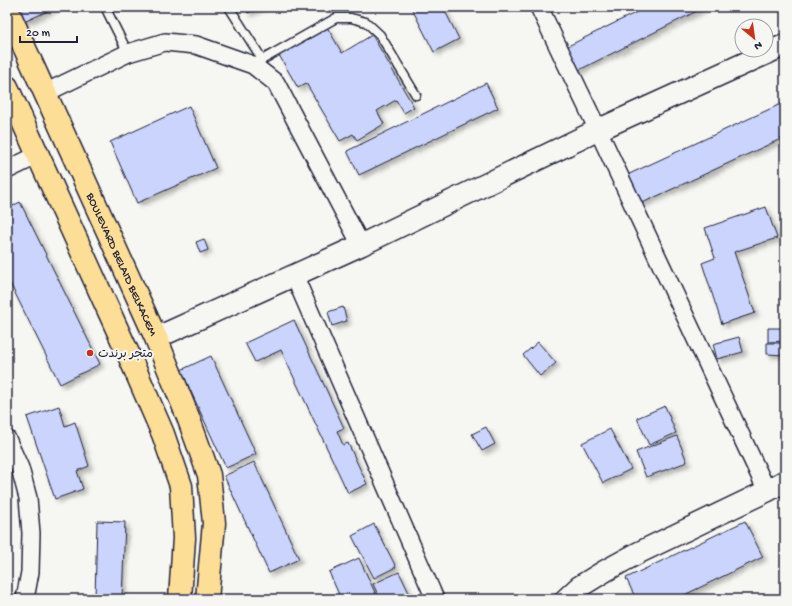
<svg xmlns="http://www.w3.org/2000/svg" width="792" height="606" font-family="'Gochi Hand','Playpen Sans Arabic',sans-serif">
<defs>
<filter id="shadow"><feDropShadow dx="3.5" dy="3.5" stdDeviation="2" flood-color="#0004"/></filter>
</defs>
<rect width="100%" height="100%" fill="#f6f6f2"/>
<filter id="ink" filterUnits="userSpaceOnUse"><feTurbulence type="fractalNoise" baseFrequency=".025" numOctaves="2"/><feDisplacementMap in="SourceGraphic" scale="8" xChannelSelector="R" yChannelSelector="G"/><feConvolveMatrix kernelMatrix="1 2 1 2 8 2 1 2 1" color-interpolation-filters="sRGB"/></filter>
<g filter="url(#ink)">
<g fill="#cad4fc" stroke="#22223b" filter="url(#shadow)">
<polygon points="15,7 56,7 22,23"/>
<polygon points="245,7 261,7 248,13"/>
<polygon points="411,7 443,7 459,39 434,52"/>
<polygon points="647,7 705,7 577,71 566,47"/>
<polygon points="327,27 342,53 372,35 414,107 404,113 396,100 377,111 384,124 357,140 353,134 340,141 306,83 298,88 279,55"/>
<polygon points="486,83 498,108 359,175 347,151"/>
<polygon points="785,102 785,137 640,204 627,175"/>
<polygon points="189,106 216,168 137,203 110,142"/>
<polygon points="20,202 100,364 60,384 7,277 7,209"/>
<polygon points="766,207 777,238 734,252 755,313 722,324 702,263 715,258 705,228"/>
<polygon points="204,239 208,250 200,253 196,242"/>
<polygon points="343,307 347,321 332,326 328,312"/>
<polygon points="294,320 344,428 337,431 343,445 348,443 367,484 348,493 281,350 255,362 245,343"/>
<polygon points="768,328 785,328 785,341 768,342"/>
<polygon points="739,337 743,352 717,359 713,344"/>
<polygon points="538,342 556,363 540,376 523,355"/>
<polygon points="767,343 785,343 785,355 767,354"/>
<polygon points="211,356 256,454 226,468 181,370"/>
<polygon points="59,406 65,426 75,422 89,466 77,471 83,489 55,499 27,417"/>
<polygon points="665,406 676,433 649,445 637,418"/>
<polygon points="486,427 495,444 482,451 472,434"/>
<polygon points="610,429 631,469 603,483 582,443"/>
<polygon points="677,436 687,462 646,477 636,452"/>
<polygon points="254,462 299,559 269,573 224,476"/>
<polygon points="97,521 125,522 122,599 95,599"/>
<polygon points="745,521 763,557 676,599 636,599 626,578"/>
<polygon points="374,524 396,567 374,578 352,536"/>
<polygon points="359,558 378,599 341,599 329,572"/>
<polygon points="399,572 412,599 386,599 386,598 380,599 373,584"/>
</g>
<g fill="none" stroke-linecap="round" stroke-linejoin="round">
<defs>
<g id="service">
<polyline points="105,7 128,53"/>
<polyline points="229,7 262,59"/>
<polyline points="253,65 336,18 351,18 366,22 380,35 416,95"/>
</g>
<g id="minor">
<polyline points="539,7 598,130 767,491"/>
<polyline points="45,93 128,53 165,42 196,45 253,65 276,83 361,245"/>
<polyline points="7,170 38,155"/>
<polyline points="294,275 435,599"/>
<polyline points="7,439 20,468 28,498 31,533 30,572 25,599"/>
</g>
<g id="tertiary">
<polyline points="156,338 361,245 598,130 785,45"/>
<polyline points="566,599 579,587 605,571 638,553 767,491 785,481"/>
</g>
<g id="primary">
<path id="s1" d="M7 9 156 338 188 417 209 475 214 523 207 599"/>
<polyline points="7,87 127,351 163,434 181,486 184,538 180,599"/>
</g>
</defs>
<use href="#service" stroke="#22223b" stroke-width="11"/>
<use href="#minor" stroke="#22223b" stroke-width="20"/>
<use href="#tertiary" stroke="#22223b" stroke-width="24"/>
<use href="#primary" stroke="#22223b" stroke-width="25"/>
<use href="#service" stroke="#f6f6f2" stroke-width="8"/>
<use href="#minor" stroke="#f6f6f2" stroke-width="17"/>
<use href="#tertiary" stroke="#f6f6f2" stroke-width="21"/>
<use href="#primary" stroke="#fdde96" stroke-width="22"/>
</g>
</g>
<circle fill="#c8321e" stroke="#f6f6f2" stroke-width="1.5" cx="90" cy="353" r="4"/>
<g text-anchor="middle" stroke-width="4" stroke-linejoin="round" paint-order="stroke">
<g font-size="12" fill="#22223b" stroke="#f6f6f2">
<text dy="4" stroke="none"><textPath href="#s1" startOffset="280">BOULEVARD BELAID BELKACEM</textPath></text>
</g>
<g font-size="12" fill="#22223b" stroke="#f6f6f2" text-anchor="start">
<text x="98" y="357">متجر برندت</text>
</g>
</g>
<rect width="792" height="606" fill="none" stroke="#f6f6f2" stroke-width="24"/>
<rect x="12" y="12" width="768" height="582" fill="none" stroke="#22223b" stroke-width="1.5" filter="url(#ink)"/>
<g transform="translate(754 38) rotate(151)"><circle r="19" fill="#f6f6f2" stroke="#a1a1a9"/>
<path d="M0-3L7 15L0 10L-7 15Z" fill="#c8321e"/>
<text y="-6" font-size="11" font-weight="bold" text-anchor="middle" fill="#22223b">N</text>
</g>
<path d="M20 36v6h57v-6" fill="none" stroke="#22223b" stroke-width="2"/>
<text x="26" y="36" font-size="12" fill="#22223b" stroke="#f6f6f2" stroke-width="3" paint-order="stroke">20 m</text>
</svg>
